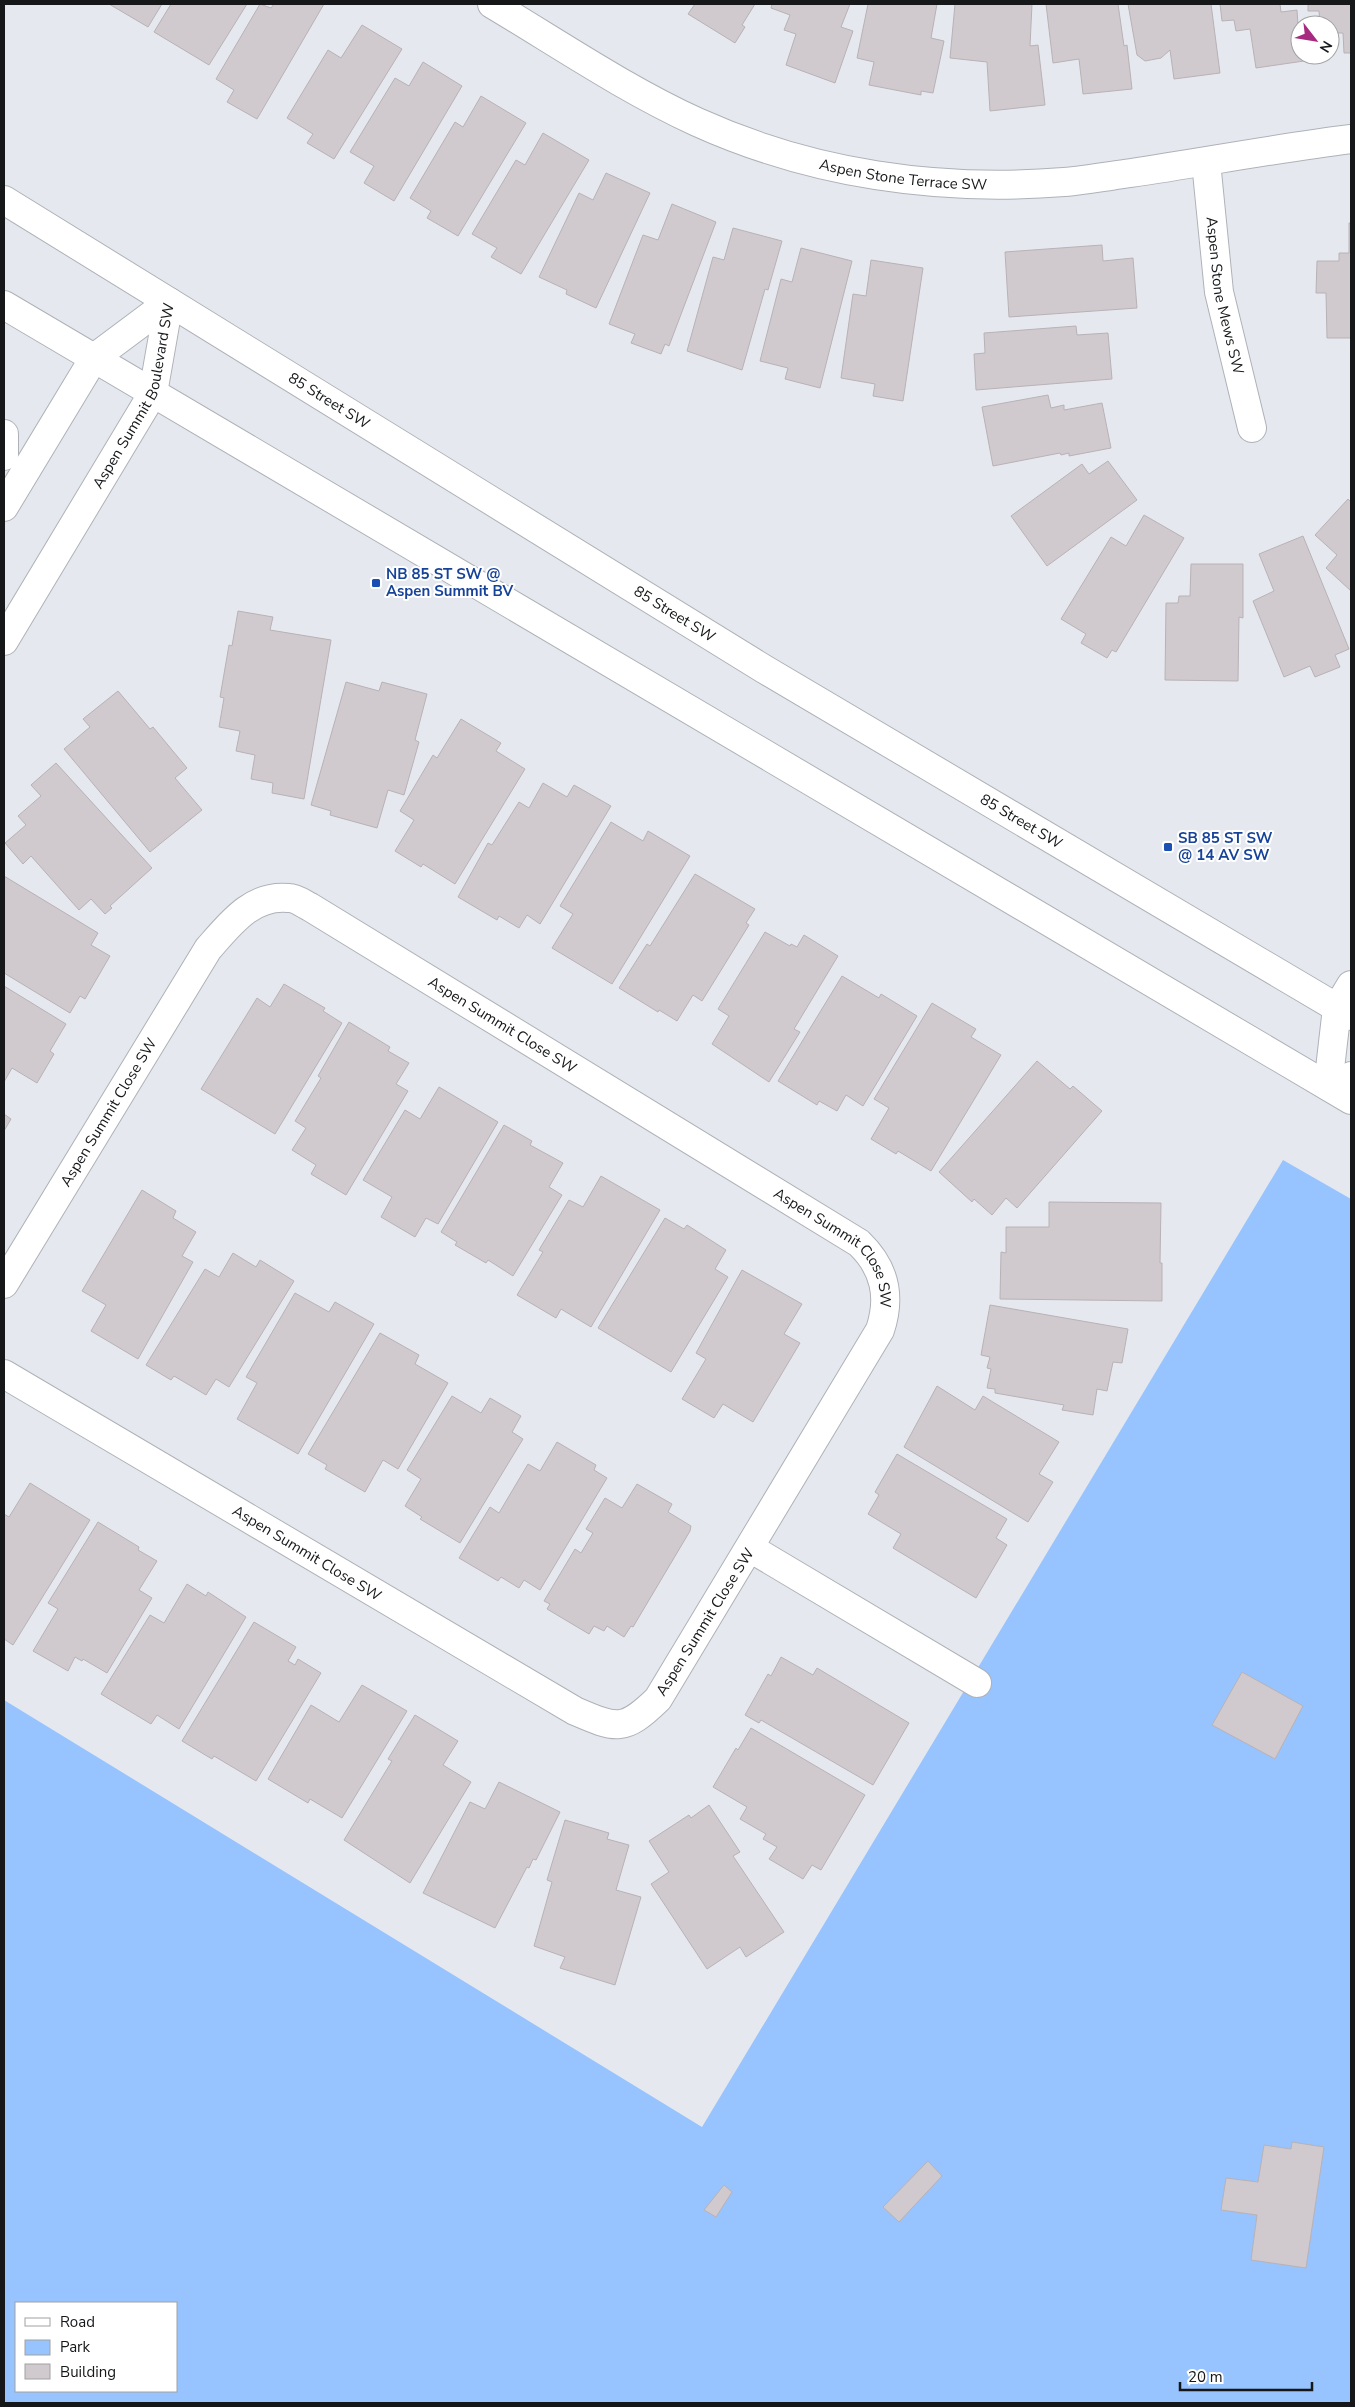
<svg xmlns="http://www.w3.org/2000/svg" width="1355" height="2407" font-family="'Nunito Sans',sans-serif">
<rect width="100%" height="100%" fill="#e5e9ef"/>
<path fill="#97c3fe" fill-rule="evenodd" d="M1283 1160 1351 1199V2403H4V1700L702 2127ZM16 2303H176V2391H16Z"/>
<g fill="#d0c9ce" stroke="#b8b2b6">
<polygon points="109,4 162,4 148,27"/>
<polygon points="171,4 247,4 209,65 154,32"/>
<polygon points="260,4 271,8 274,4 324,4 257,119 227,102 234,90 216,79"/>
<polygon points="695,4 755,4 742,25 745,27 735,43 688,14"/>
<polygon points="772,4 850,4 841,27 853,31 835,83 786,65 796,34 784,30 790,15 771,8"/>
<polygon points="868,4 937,4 931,38 944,41 933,93 921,91 921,95 869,85 874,62 857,58"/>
<polygon points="955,4 1032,4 1030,46 1038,45 1045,105 990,111 987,62 950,58"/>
<polygon points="1046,4 1118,4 1124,46 1127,45 1132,89 1083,94 1079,59 1053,63"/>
<polygon points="1128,4 1211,4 1220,73 1174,79 1170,50 1161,58 1145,61 1137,55"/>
<polygon points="1220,4 1280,4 1281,12 1297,10 1300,55 1303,55 1304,61 1256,68 1250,29 1236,31 1234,20 1222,21"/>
<polygon points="1308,4 1351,4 1351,53 1344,53 1343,33 1330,33 1330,25 1320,25 1319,11 1308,11"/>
<polygon points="362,25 402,49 334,159 307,143 313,134 287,118 328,50 341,58"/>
<polygon points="423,62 462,86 394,201 364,183 374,166 350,152 395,78 409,86"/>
<polygon points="481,96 526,123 458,236 427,218 431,211 410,198 455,122 463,127"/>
<polygon points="543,133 589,160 521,274 491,257 497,248 472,234 516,160 525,165"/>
<polygon points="606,173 650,193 596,308 566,294 567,290 539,277 579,193 593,200"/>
<polygon points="672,204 716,222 669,346 665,344 661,354 631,343 635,334 609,324 643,235 658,240"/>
<polygon points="1349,223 1351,223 1351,338 1327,338 1326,293 1316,293 1317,261 1339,261 1339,253 1349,253"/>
<polygon points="733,228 782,241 768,290 765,289 742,370 687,351 713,257 724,260"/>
<polygon points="1102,245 1103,261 1133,258 1137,308 1009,317 1005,252"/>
<polygon points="801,248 852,261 820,388 785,379 788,368 760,361 781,279 792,282"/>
<polygon points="871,260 923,268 903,401 873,396 875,384 841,378 853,294 866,296"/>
<polygon points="1076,326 1077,335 1108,333 1112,379 976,390 974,354 985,353 984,333"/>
<polygon points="1048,395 1051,408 1064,405 1064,410 1102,403 1111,448 1069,456 1069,453 1061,455 1060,453 993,466 982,407"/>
<polygon points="1108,461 1137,500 1047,566 1011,516 1082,464 1089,474"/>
<polygon points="1348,499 1351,502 1351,591 1326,568 1337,555 1315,535"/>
<polygon points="1144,515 1184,538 1116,652 1112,650 1107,658 1081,643 1086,634 1061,619 1111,537 1126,546"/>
<polygon points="1303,536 1349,649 1335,655 1340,667 1315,677 1310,666 1284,677 1253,601 1274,591 1259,554"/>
<polygon points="1191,564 1243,564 1243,618 1239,617 1238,681 1165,680 1166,603 1178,603 1179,596 1190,596"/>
<polygon points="238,611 273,617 270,630 331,640 304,799 272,793 273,783 251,779 255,755 236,751 240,731 219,727 224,698 220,697 229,645 232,646"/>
<polygon points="346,682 379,691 382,682 427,694 415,740 419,742 404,795 388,790 377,828 330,815 331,811 311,805"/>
<polygon points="118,691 150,729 153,727 187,768 175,778 202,810 150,852 64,749 90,727 83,719"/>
<polygon points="461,719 501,743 496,751 525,769 455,884 423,864 421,867 395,851 414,820 400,811 433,755 437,758"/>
<polygon points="56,763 152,868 110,906 112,908 105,914 91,899 79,910 31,856 23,864 5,843 26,825 18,816 41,796 31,785"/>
<polygon points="543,783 567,797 574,785 611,806 540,924 527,915 519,928 499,916 497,920 458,897 488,843 492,845 519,802 529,808"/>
<polygon points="611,822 643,841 648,831 690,856 612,984 552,948 573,914 560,906"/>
<polygon points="695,874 755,909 746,923 749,925 702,1001 693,995 677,1021 659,1010 658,1012 619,988 647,944 650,946"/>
<polygon points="4,876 98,933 91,945 110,956 85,999 80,996 70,1013 4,973"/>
<polygon points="765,932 790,946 791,944 797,947 804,935 838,956 794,1029 800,1032 769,1082 712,1044 729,1016 718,1009"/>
<polygon points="842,976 879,998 881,994 917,1016 863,1106 846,1095 837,1111 819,1101 817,1105 778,1081"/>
<polygon points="284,984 325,1008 323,1011 342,1023 275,1134 201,1089 257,998 270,1007"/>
<polygon points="4,986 66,1024 50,1051 54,1054 37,1083 12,1068 4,1082"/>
<polygon points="932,1003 976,1029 971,1037 1001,1055 931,1171 898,1151 896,1154 871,1139 889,1108 874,1099"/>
<polygon points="349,1022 390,1047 388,1051 409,1063 396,1084 408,1091 346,1195 311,1174 316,1165 292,1150 306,1128 295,1121 321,1078 318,1076"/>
<polygon points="1037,1061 1070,1089 1073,1086 1102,1111 1017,1208 1006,1198 992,1215 974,1199 972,1202 939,1172"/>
<polygon points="439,1087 498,1122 438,1224 426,1218 415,1237 381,1217 392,1197 363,1180 405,1110 420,1119"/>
<polygon points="4,1114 11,1119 4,1131"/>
<polygon points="504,1125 532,1141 530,1145 563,1163 549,1187 562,1195 513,1276 488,1260 486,1263 455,1245 457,1242 441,1232"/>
<polygon points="601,1176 660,1210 591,1327 561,1309 556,1318 517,1295 543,1252 539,1250 569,1200 583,1207"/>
<polygon points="142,1190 176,1211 173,1218 196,1232 182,1256 193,1262 138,1359 91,1331 106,1305 82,1291"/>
<polygon points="1049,1202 1161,1203 1160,1263 1162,1263 1162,1301 1000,1299 1001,1252 1006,1253 1006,1227 1049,1227"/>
<polygon points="665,1218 684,1229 687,1225 726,1250 715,1269 728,1277 671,1372 598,1328"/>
<polygon points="233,1253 256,1267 260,1260 294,1281 229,1387 216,1379 206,1395 174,1376 171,1380 146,1365 205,1269 219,1277"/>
<polygon points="742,1270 802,1304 784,1334 800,1343 753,1422 723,1404 714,1418 682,1399 706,1359 696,1353"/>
<polygon points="295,1293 329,1312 335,1302 374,1324 298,1454 237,1419 257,1383 246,1377"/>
<polygon points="990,1305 1128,1329 1122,1363 1113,1362 1107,1391 1097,1389 1093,1415 1062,1410 1064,1405 995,1393 995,1389 987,1388 991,1369 987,1368 990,1357 981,1355"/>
<polygon points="380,1333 419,1355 415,1364 448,1383 398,1469 383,1460 365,1492 325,1469 327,1465 308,1454"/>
<polygon points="937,1386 975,1410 983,1396 1059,1442 1039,1474 1053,1482 1028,1522 904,1447"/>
<polygon points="452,1396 481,1413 490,1398 521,1416 512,1432 523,1439 460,1543 420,1519 422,1517 405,1506 421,1479 407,1470"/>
<polygon points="557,1442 596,1465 594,1470 607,1478 540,1590 524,1580 519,1588 501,1577 498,1581 459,1558 490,1507 499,1513 528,1464 540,1471"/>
<polygon points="897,1454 1007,1519 996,1538 1007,1545 976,1598 893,1548 901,1534 868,1514 879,1495 875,1492"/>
<polygon points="30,1483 90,1520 13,1645 4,1639 4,1514 9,1517"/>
<polygon points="637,1484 672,1504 668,1512 691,1526 690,1531 633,1627 631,1626 624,1637 607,1626 604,1631 594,1626 589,1634 547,1609 550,1604 544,1601 575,1549 581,1553 593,1533 586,1529 605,1498 622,1508"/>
<polygon points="98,1522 139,1547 138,1550 157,1561 139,1590 152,1598 107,1673 83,1659 82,1661 75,1657 68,1671 33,1651 58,1609 48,1603"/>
<polygon points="187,1584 206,1596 208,1592 246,1617 179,1729 157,1715 151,1724 101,1694 150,1615 164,1623"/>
<polygon points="254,1622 296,1647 288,1661 295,1665 298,1659 321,1673 256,1781 214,1756 212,1759 182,1741"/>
<polygon points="781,1657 813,1675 817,1668 909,1723 873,1785 761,1720 759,1723 745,1715 768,1674 771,1676"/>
<polygon points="1242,1672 1303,1706 1275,1759 1212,1725"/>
<polygon points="362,1685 407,1711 342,1818 310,1799 308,1803 268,1779 311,1705 339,1722"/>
<polygon points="415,1715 458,1741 443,1765 471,1782 410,1883 344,1840 392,1761 388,1759"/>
<polygon points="751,1728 865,1795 821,1870 812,1865 803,1879 769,1859 777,1847 763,1839 766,1834 740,1819 747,1807 713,1787 736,1748 738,1750"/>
<polygon points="499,1782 560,1812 536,1860 533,1859 529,1868 527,1867 495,1928 423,1893 470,1802 485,1809"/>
<polygon points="709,1805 740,1852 733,1856 784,1932 746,1957 740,1947 707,1969 651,1884 669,1872 649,1841 689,1815 691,1818"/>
<polygon points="565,1820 609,1833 607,1839 629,1845 616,1890 641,1897 615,1985 560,1968 565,1957 534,1946 552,1882 547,1880"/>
<polygon points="1292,2142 1324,2147 1306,2268 1251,2260 1257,2215 1221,2210 1226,2178 1258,2182 1264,2145 1291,2149"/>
<polygon points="928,2161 942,2176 899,2222 883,2207"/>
<polygon points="724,2185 732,2192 716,2217 704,2210"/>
</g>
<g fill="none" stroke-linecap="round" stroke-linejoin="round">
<defs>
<g id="street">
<path id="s1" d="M492 4C559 44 625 89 697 122 812 174 938 192 1064 182 1086 180 1109 176 1131 173 1205 162 1278 148 1351 139"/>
<path id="s2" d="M1206 162 1219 292 1252 428"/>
<polyline points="1328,1086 1337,1008 1351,985"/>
<polyline points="1328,1086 1351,1076"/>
<path id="s3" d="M4 1284 208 949C230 924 252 894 289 898 296 898 304 904 310 907L859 1243C885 1268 891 1297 880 1330L658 1699C624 1732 617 1729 575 1711L4 1374"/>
<polyline points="750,1548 977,1683"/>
</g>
<g id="secondary">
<path id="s4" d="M4 200 764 669 1351 1016"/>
<polyline points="4,305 1351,1100"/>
<polyline points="4,434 4,456"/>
<polyline points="4,507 94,358 169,302"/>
<path id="s5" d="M4 641 153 393 169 302"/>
</g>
</defs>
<use href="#street" stroke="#aeb2b8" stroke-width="30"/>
<use href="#secondary" stroke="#aeb2b8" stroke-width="30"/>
<use href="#street" stroke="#fff" stroke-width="28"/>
<use href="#secondary" stroke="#fff" stroke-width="28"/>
</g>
<g fill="#1a4fb4" stroke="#fff" stroke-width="2">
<rect x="371" y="578" width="10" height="10" rx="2.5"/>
<rect x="1163" y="842" width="10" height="10" rx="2.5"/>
</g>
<g text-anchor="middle" stroke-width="4" stroke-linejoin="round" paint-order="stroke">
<g font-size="15" fill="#151719" stroke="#fff">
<text dy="5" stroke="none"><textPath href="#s1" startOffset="451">Aspen Stone Terrace SW</textPath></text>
<text dy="5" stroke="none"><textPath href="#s2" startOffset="135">Aspen Stone Mews SW</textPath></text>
<text dy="5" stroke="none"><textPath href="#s5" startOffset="280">Aspen Summit Boulevard SW</textPath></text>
<text dy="5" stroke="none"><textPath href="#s4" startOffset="382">85 Street SW</textPath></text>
<text dy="5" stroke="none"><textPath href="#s4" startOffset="788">85 Street SW</textPath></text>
<text dy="5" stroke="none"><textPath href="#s4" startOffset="1192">85 Street SW</textPath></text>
<text dy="5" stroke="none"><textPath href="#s3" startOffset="741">Aspen Summit Close SW</textPath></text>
<text dy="5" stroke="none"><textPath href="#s3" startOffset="201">Aspen Summit Close SW</textPath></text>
<text dy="5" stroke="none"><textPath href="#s3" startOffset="1146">Aspen Summit Close SW</textPath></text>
<text transform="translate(307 1553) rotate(31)" y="5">Aspen Summit Close SW</text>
<text transform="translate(705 1622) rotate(-58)" y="5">Aspen Summit Close SW</text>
</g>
<g font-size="15" font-weight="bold" fill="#164399" stroke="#fff" text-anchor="start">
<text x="386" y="579">NB 85 ST SW @<tspan x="386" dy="17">Aspen Summit BV</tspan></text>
<text x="1178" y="843">SB 85 ST SW<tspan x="1178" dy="17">@ 14 AV SW</tspan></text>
</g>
</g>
<rect width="1355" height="2407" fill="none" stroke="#151719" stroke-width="10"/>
<rect x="15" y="2302" width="162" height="90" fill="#ffffff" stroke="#a1a2a3"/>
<rect x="25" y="2318" width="25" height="8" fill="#ffffff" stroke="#a1a2a3"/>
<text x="60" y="2327" font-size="15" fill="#151719">Road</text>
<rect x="25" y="2340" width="25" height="15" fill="#97c3fe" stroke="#a1a2a3"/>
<text x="60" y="2352" font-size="15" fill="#151719">Park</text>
<rect x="25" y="2364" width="25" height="15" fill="#d0c9ce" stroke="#a1a2a3"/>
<text x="60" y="2377" font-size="15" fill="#151719">Building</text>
<g transform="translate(1315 40) rotate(121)"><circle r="24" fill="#ffffff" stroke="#a1a2a3"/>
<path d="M0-4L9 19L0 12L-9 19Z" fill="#a62b7f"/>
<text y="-8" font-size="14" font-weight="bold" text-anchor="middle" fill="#151719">N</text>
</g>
<path d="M1180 2382v8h132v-8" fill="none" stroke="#151719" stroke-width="2.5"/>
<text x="1188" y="2382" font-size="15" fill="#151719" stroke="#ffffff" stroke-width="4" paint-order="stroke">20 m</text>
</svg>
